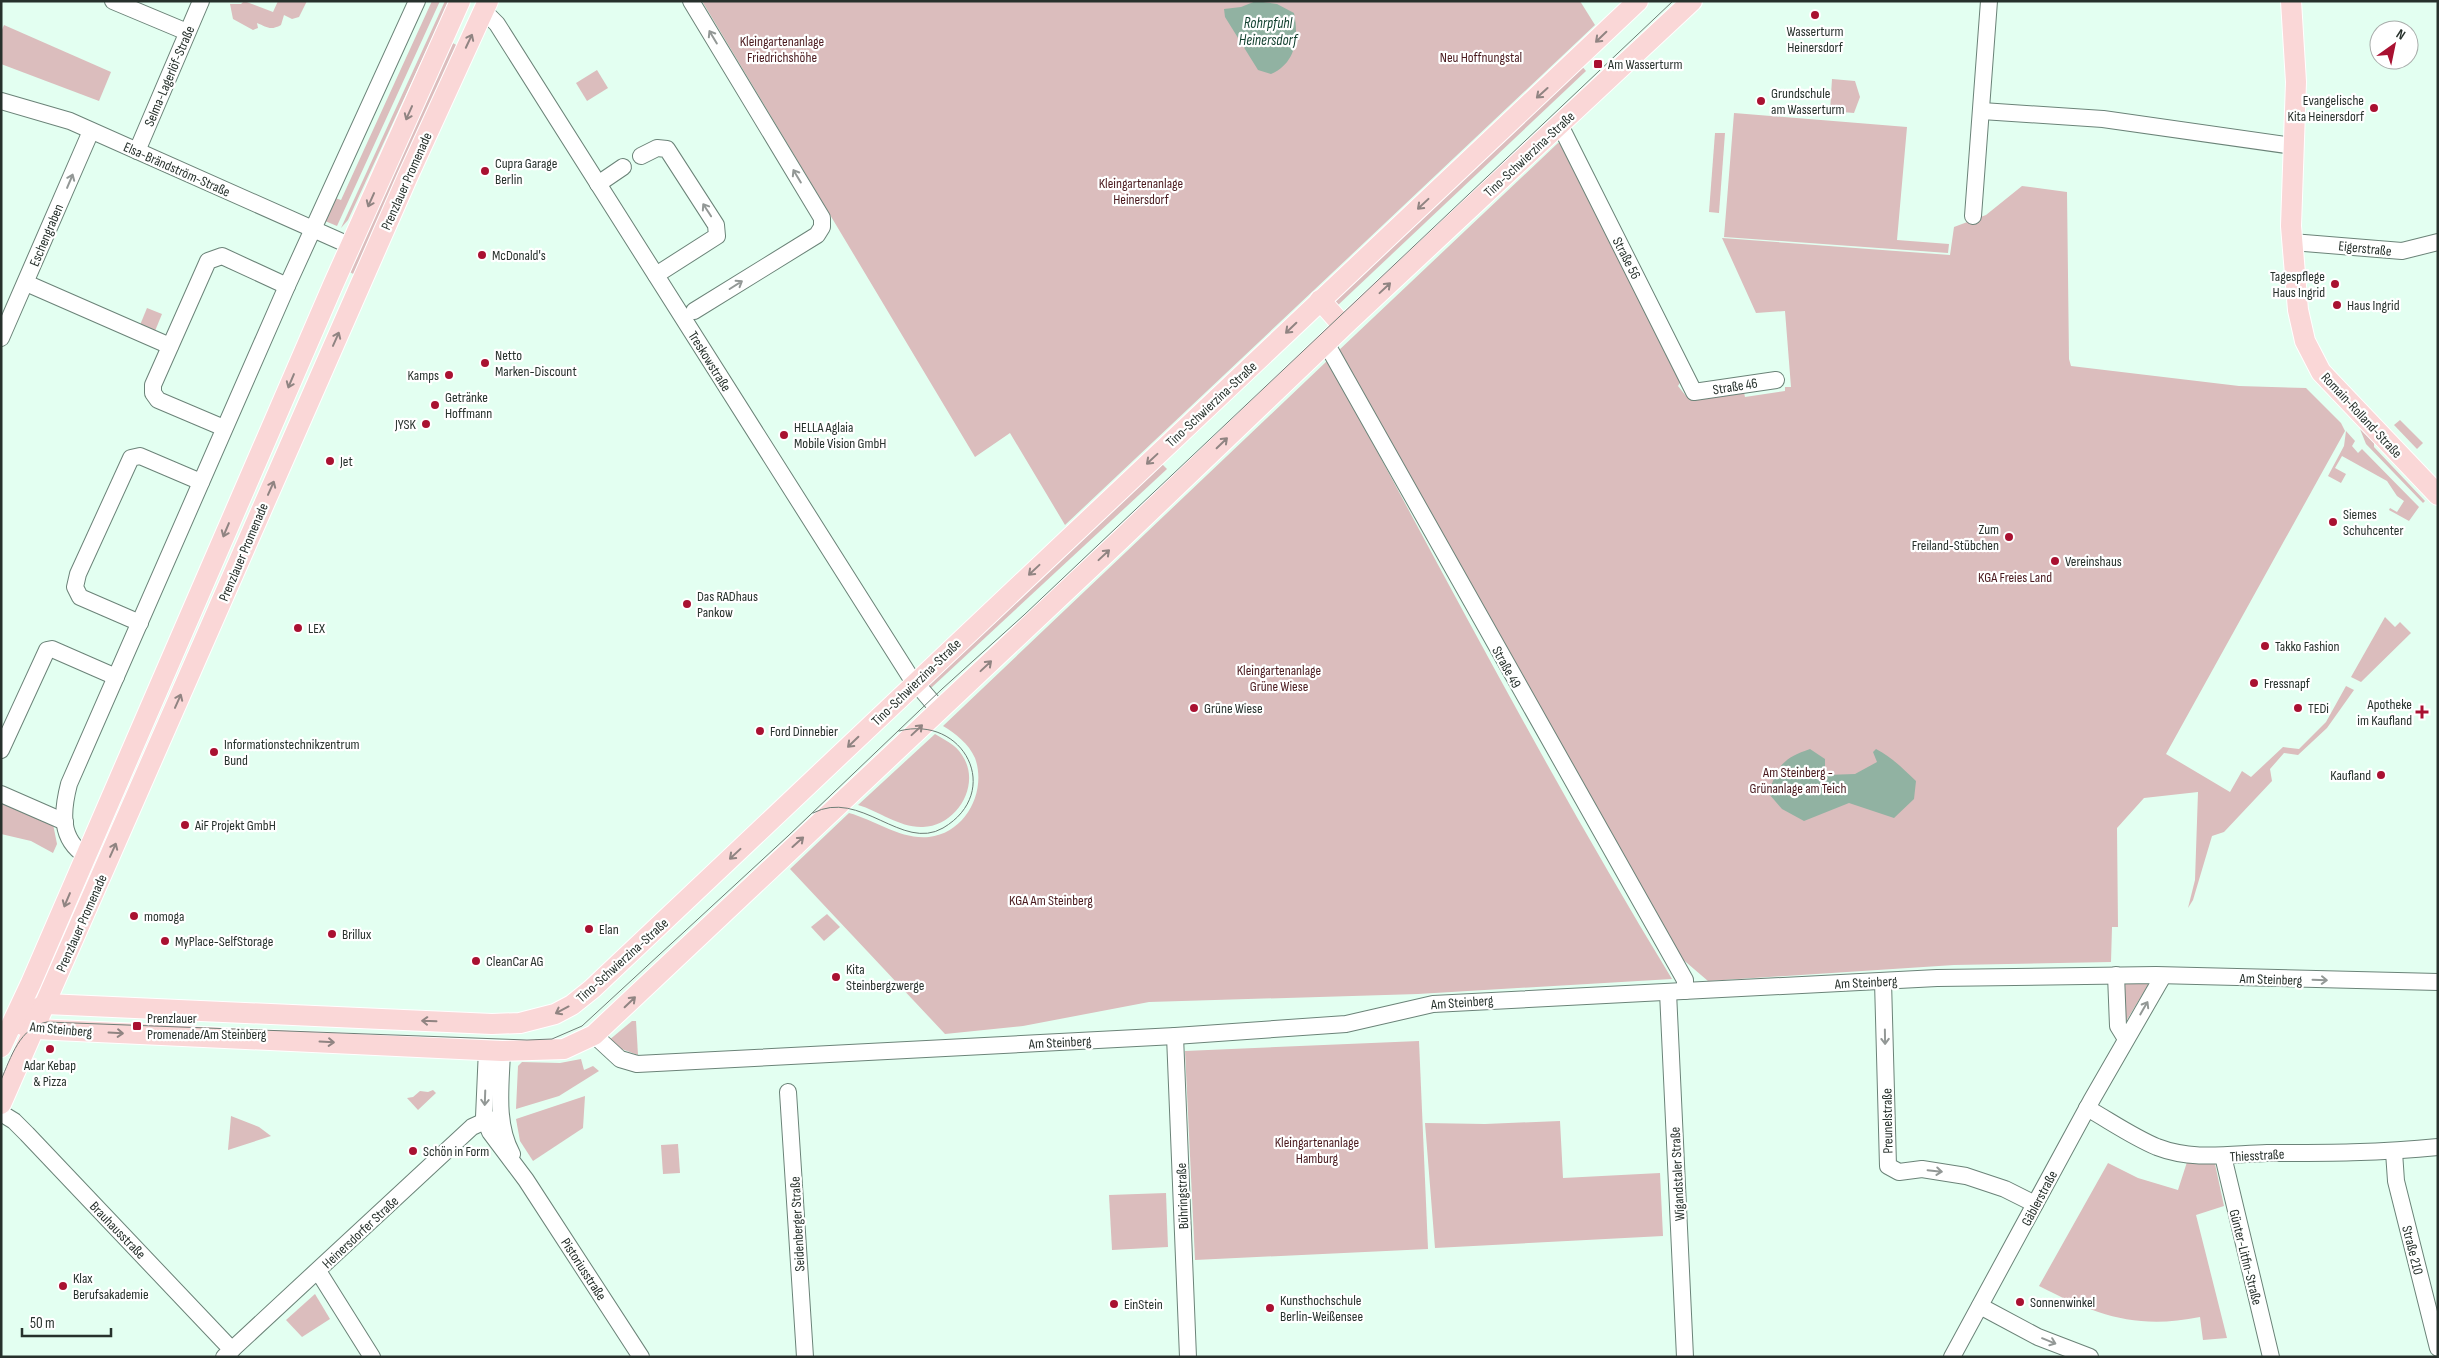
<svg xmlns="http://www.w3.org/2000/svg" width="2439" height="1358" font-family="'Sofia Sans Condensed',sans-serif">
<rect width="100%" height="100%" fill="#e3fff1"/>
<g fill="#dbbdbd">
<path d="M244 1 273 12 278 1H307L299 17 292 19 284 15 281 25C270 31 267 27 257 23L258 28 253 30 233 19 230 4H241Z"/>
<polygon points="432,1 440,1 337,226 325,221 335,198 341,200"/>
<polygon points="445,1 449,1 348,220 341,228"/>
<polygon points="702,1 1580,1 1595,25 1065,525 1010,433 975,457"/>
<polygon points="4,25 111,72 99,101 1,64 1,32"/>
<polygon points="449,41 460,47 357,276 346,270"/>
<polygon points="1580,64 1586,71 1337,306 1335,300"/>
<polygon points="597,70 608,88 587,101 576,83"/>
<polygon points="1832,79 1855,81 1860,97 1854,113 1830,111"/>
<polygon points="1734,113 1907,127 1897,240 1949,244 1948,253 1724,237"/>
<polygon points="1715,133 1725,133 1719,213 1709,212"/>
<polygon points="1558,143 1563,144 1682,379 1678,386 1686,396 1694,398 1743,388 1745,397 1785,391 1785,387 1791,387 1785,311 1756,313 1722,238 1950,255 1954,227 1986,215 2022,186 2067,192 2069,359 2071,366 2239,386 2306,388 2341,423 2345,431 2166,754 2230,792 2242,771 2251,777 2283,747 2299,749 2326,722 2346,686 2354,690 2327,728 2298,755 2284,753 2270,769 2272,781 2224,832 2212,836 2193,900 2188,908 2195,880 2198,792 2144,798 2117,828 2118,927 2112,927 2111,962 1954,965 1708,981 1680,957 1337,352"/>
<polygon points="147,308 162,314 155,331 140,325"/>
<path d="M1328 360C1440 567 1549 777 1672 979L1418 994 1149 1002 1023 1026 945 1034 790 869 849 813C875 820 901 840 929 837 966 833 987 791 975 758 969 744 955 733 943 726Z"/>
<polygon points="2400,420 2423,443 2417,449 2394,425"/>
<polygon points="2360,429 2374,442 2374,447 2425,501 2423,503 2366,444"/>
<polygon points="2346,431 2355,441 2352,446 2358,453 2362,449 2419,507 2409,521 2389,510 2390,508 2397,512 2404,501 2397,496 2387,481 2342,456 2335,468 2346,474 2341,483 2328,476 2344,446"/>
<polygon points="1160,462 1167,469 931,688 926,682"/>
<polygon points="2385,617 2395,627 2400,622 2411,633 2361,682 2351,677"/>
<path d="M935 734C945 740 956 745 962 755 982 784 957 826 923 827 900 828 879 811 858 805Z"/>
<polygon points="1,802 53,824 57,844 53,853 31,841 1,834"/>
<polygon points="827,914 840,927 824,941 811,927"/>
<polygon points="2123,979 2147,981 2148,985 2125,1023"/>
<polygon points="632,1021 636,1021 638,1055 616,1047 608,1041"/>
<polygon points="1419,1041 1428,1249 1195,1260 1185,1051"/>
<polygon points="581,1059 584,1070 593,1066 599,1071 559,1096 516,1109 518,1066 522,1062 560,1063"/>
<polygon points="433,1090 436,1093 418,1110 407,1098 413,1097 420,1091 428,1092"/>
<polygon points="585,1096 583,1128 533,1161 520,1141 516,1119"/>
<polygon points="231,1116 259,1127 271,1136 228,1150"/>
<polygon points="1560,1121 1563,1178 1660,1173 1663,1236 1435,1248 1425,1123 1485,1124"/>
<polygon points="678,1144 680,1173 663,1174 661,1145"/>
<path d="M2187 1162 2215 1164 2224 1206 2196 1215 2227 1338 2203 1340 2200 1317C2136 1330 2096 1315 2039 1286L2108 1163 2138 1178 2178 1190Z"/>
<polygon points="1166,1193 1168,1247 1112,1250 1109,1195"/>
<polygon points="315,1294 330,1319 302,1337 286,1320"/>
</g>
<g fill="#91b2a2">
<path d="M1256 1 1277 4 1294 13C1299 38 1296 63 1271 74L1258 70 1225 17 1224 9 1241 7Z"/>
<path d="M1810 749 1825 759V775L1855 774 1877 762 1873 752 1876 749C1893 758 1902 768 1916 781L1914 799 1894 818 1849 803 1804 821 1782 809 1769 794C1776 767 1783 758 1810 749Z"/>
</g>
<g fill="none" stroke-linecap="round" stroke-linejoin="round">
<defs>
<g id="minor">
<polyline points="113,1 187,32"/>
<polyline points="691,1 822,218 822,227 817,235 694,311"/>
<polyline points="483,10 497,24 909,675 939,710"/>
<polyline points="1,101 70,121 351,246"/>
<polyline points="1982,111 2103,119 2293,146"/>
<polyline points="1558,126 1564,133 1694,392 1776,380"/>
<polyline points="137,151 201,1"/>
<polyline points="641,156 657,148 667,149 716,225 717,236 656,275"/>
<polyline points="598,184 623,167"/>
<polyline points="1973,216 1989,1"/>
<polyline points="2292,242 2402,251 2438,242"/>
<polyline points="26,283 170,346"/>
<polyline points="1,338 91,131"/>
<polyline points="1326,343 1685,980 1685,991"/>
<polyline points="224,428 158,400 153,393 153,385 208,261 222,256 287,286"/>
<polyline points="140,623 80,597 75,587 78,574 131,458 140,456 201,482"/>
<polyline points="1,750 47,650 52,649 116,677"/>
<polyline points="1,794 65,822"/>
<path d="M86 856C59 839 62 811 69 784L287 286 417 1"/>
<polyline points="2116,975 2118,1026 2126,1039"/>
<polyline points="1883,981 1888,1166 1899,1172 1922,1169 1966,1176 2005,1189 2035,1204"/>
<polyline points="1668,992 1685,1357"/>
<polyline points="594,1035 620,1059 637,1064 1175,1036 1346,1024 1433,1004 1937,978 2156,975 2438,982"/>
<polyline points="1175,1036 1188,1357"/>
<polyline points="487,1049 484,1117 490,1132 526,1180 641,1357"/>
<path d="M502 1051C501 1085 495 1123 512 1154"/>
<polyline points="788,1092 805,1357"/>
<path d="M2087 1108C2110 1121 2133 1137 2157 1147 2193 1161 2230 1154 2267 1153 2324 1153 2381 1153 2438 1147"/>
<polyline points="1,1113 14,1121 27,1134 232,1350"/>
<polyline points="2394,1152 2396,1181 2438,1348"/>
<polyline points="2223,1156 2271,1357"/>
<polyline points="318,1271 372,1357"/>
<polyline points="1980,1306 2038,1337 2090,1357"/>
<polyline points="224,1357 472,1127 485,1121 501,1118"/>
<polyline points="1952,1357 2091,1101 2163,976"/>
</g>
<g id="major">
<polyline points="2291,1 2296,82 2291,226 2298,310 2305,341 2321,372 2438,495"/>
<polyline points="1320,300 1343,326"/>
<polyline points="14,1022 35,1029 502,1051 564,1049 594,1035 1117,543 1349,321 1692,1"/>
<polyline points="14,1022 46,1004 492,1024 520,1023 555,1014 572,1005 592,989 1638,1"/>
<polyline points="1,1047 31,983 333,285 460,1"/>
<polyline points="1,1104 408,176 488,1"/>
</g>
</defs>
<use href="#minor" stroke="#6b8378" stroke-width="18"/>
<use href="#major" stroke="#fff" stroke-width="22"/>
<use href="#minor" stroke="#fff" stroke-width="16"/>
<use href="#major" stroke="#fad7d7" stroke-width="20"/>
<g stroke="#6e7e76" stroke-width="1">
<path d="M813 813C860 788 902 852 943 828 1004 792 964 714 899 731"/>
<path d="M1 1080C11 1057 20 1027 47 1022L527 1040 552 1039 582 1026 788 836 942 689 1024 615 1673 1"/>
</g>
</g>
<defs><path id="oneway-shaft" d="M-6 0H5M1.5-3L5.5 0L1.5 3" fill="none" stroke-width="1.6" stroke-linecap="round" stroke-linejoin="round" transform="scale(1.25)"/></defs>
<g stroke="#939896">
<use href="#oneway-shaft" transform="translate(713 37) rotate(-121)"/>
<use href="#oneway-shaft" transform="translate(797 176) rotate(-121)"/>
<use href="#oneway-shaft" transform="translate(70 181) rotate(-67)"/>
<use href="#oneway-shaft" transform="translate(707 210) rotate(-123)"/>
<use href="#oneway-shaft" transform="translate(736 285) rotate(-32)"/>
<use href="#oneway-shaft" transform="translate(2320 980) rotate(2)"/>
<use href="#oneway-shaft" transform="translate(2144 1008) rotate(-60)"/>
<use href="#oneway-shaft" transform="translate(1885 1037) rotate(89)"/>
<use href="#oneway-shaft" transform="translate(485 1098) rotate(92)"/>
<use href="#oneway-shaft" transform="translate(1935 1171) rotate(6)"/>
<use href="#oneway-shaft" transform="translate(2049 1341) rotate(22)"/>
</g>
<g stroke="#908482">
<use href="#oneway-shaft" transform="translate(1601 37) rotate(136)"/>
<use href="#oneway-shaft" transform="translate(469 41) rotate(-65)"/>
<use href="#oneway-shaft" transform="translate(1542 93) rotate(138)"/>
<use href="#oneway-shaft" transform="translate(409 113) rotate(114)"/>
<use href="#oneway-shaft" transform="translate(371 200) rotate(114)"/>
<use href="#oneway-shaft" transform="translate(1423 204) rotate(137)"/>
<use href="#oneway-shaft" transform="translate(1385 288) rotate(-43)"/>
<use href="#oneway-shaft" transform="translate(1291 328) rotate(136)"/>
<use href="#oneway-shaft" transform="translate(336 339) rotate(-66)"/>
<use href="#oneway-shaft" transform="translate(291 381) rotate(113)"/>
<use href="#oneway-shaft" transform="translate(1222 443) rotate(-44)"/>
<use href="#oneway-shaft" transform="translate(1152 459) rotate(137)"/>
<use href="#oneway-shaft" transform="translate(271 488) rotate(-66)"/>
<use href="#oneway-shaft" transform="translate(226 530) rotate(113)"/>
<use href="#oneway-shaft" transform="translate(1104 555) rotate(-43)"/>
<use href="#oneway-shaft" transform="translate(1034 570) rotate(137)"/>
<use href="#oneway-shaft" transform="translate(986 666) rotate(-43)"/>
<use href="#oneway-shaft" transform="translate(178 701) rotate(-66)"/>
<use href="#oneway-shaft" transform="translate(917 730) rotate(-43)"/>
<use href="#oneway-shaft" transform="translate(853 742) rotate(136)"/>
<use href="#oneway-shaft" transform="translate(798 842) rotate(-42)"/>
<use href="#oneway-shaft" transform="translate(113 850) rotate(-66)"/>
<use href="#oneway-shaft" transform="translate(735 854) rotate(137)"/>
<use href="#oneway-shaft" transform="translate(67 900) rotate(113)"/>
<use href="#oneway-shaft" transform="translate(630 1002) rotate(-44)"/>
<use href="#oneway-shaft" transform="translate(562 1010) rotate(152)"/>
<use href="#oneway-shaft" transform="translate(429 1021) rotate(-178)"/>
<use href="#oneway-shaft" transform="translate(116 1033) rotate(3)"/>
<use href="#oneway-shaft" transform="translate(327 1042) rotate(3)"/>
</g>
<g fill="#a91131" stroke="#fff" stroke-width="2">
<circle cx="1815" cy="15" r="5"/>
<rect x="1593" y="59" width="10" height="10" rx="2.5"/>
<circle cx="1761" cy="101" r="5"/>
<circle cx="2374" cy="108" r="5"/>
<circle cx="485" cy="171" r="5"/>
<circle cx="482" cy="255" r="5"/>
<circle cx="2335" cy="284" r="5"/>
<circle cx="2337" cy="305" r="5"/>
<circle cx="485" cy="363" r="5"/>
<circle cx="449" cy="375" r="5"/>
<circle cx="435" cy="405" r="5"/>
<circle cx="426" cy="424" r="5"/>
<circle cx="784" cy="435" r="5"/>
<circle cx="330" cy="461" r="5"/>
<circle cx="2333" cy="522" r="5"/>
<circle cx="2009" cy="537" r="5"/>
<circle cx="2055" cy="561" r="5"/>
<circle cx="687" cy="604" r="5"/>
<circle cx="298" cy="628" r="5"/>
<circle cx="2265" cy="646" r="5"/>
<circle cx="2254" cy="683" r="5"/>
<circle cx="1194" cy="708" r="5"/>
<circle cx="2298" cy="708" r="5"/>
<path d="M2419.5 704.5h5v5h5v5h-5v5h-5v-5h-5v-5h5z"/>
<circle cx="760" cy="731" r="5"/>
<circle cx="214" cy="752" r="5"/>
<circle cx="2381" cy="775" r="5"/>
<circle cx="185" cy="825" r="5"/>
<circle cx="134" cy="916" r="5"/>
<circle cx="589" cy="929" r="5"/>
<circle cx="332" cy="934" r="5"/>
<circle cx="165" cy="941" r="5"/>
<circle cx="476" cy="961" r="5"/>
<circle cx="836" cy="977" r="5"/>
<rect x="132" y="1021" width="10" height="10" rx="2.5"/>
<circle cx="50" cy="1049" r="5"/>
<circle cx="413" cy="1151" r="5"/>
<circle cx="63" cy="1286" r="5"/>
<circle cx="2020" cy="1302" r="5"/>
<circle cx="1114" cy="1304" r="5"/>
<circle cx="1270" cy="1308" r="5"/>
</g>
<g text-anchor="middle" stroke-width="4.5" stroke-linejoin="round" paint-order="stroke">
<g font-size="14" fill="#27312c" stroke="#fff" text-anchor="start">
<text x="1815" y="36" text-anchor="middle">Wasserturm<tspan x="1815" dy="16">Heinersdorf</tspan></text>
<text x="1608" y="69">Am Wasserturm</text>
<text x="1771" y="98">Grundschule<tspan x="1771" dy="16">am Wasserturm</tspan></text>
<text x="2364" y="105" text-anchor="end">Evangelische<tspan x="2364" dy="16">Kita Heinersdorf</tspan></text>
<text x="495" y="168">Cupra Garage<tspan x="495" dy="16">Berlin</tspan></text>
<text x="492" y="260">McDonald's</text>
<text x="2325" y="281" text-anchor="end">Tagespflege<tspan x="2325" dy="16">Haus Ingrid</tspan></text>
<text x="2347" y="310">Haus Ingrid</text>
<text x="495" y="360">Netto<tspan x="495" dy="16">Marken-Discount</tspan></text>
<text x="439" y="380" text-anchor="end">Kamps</text>
<text x="445" y="402">Getränke<tspan x="445" dy="16">Hoffmann</tspan></text>
<text x="416" y="429" text-anchor="end">JYSK</text>
<text x="794" y="432">HELLA Aglaia<tspan x="794" dy="16">Mobile Vision GmbH</tspan></text>
<text x="340" y="466">Jet</text>
<text x="2343" y="519">Siemes<tspan x="2343" dy="16">Schuhcenter</tspan></text>
<text x="1999" y="534" text-anchor="end">Zum<tspan x="1999" dy="16">Freiland-Stübchen</tspan></text>
<text x="2065" y="566">Vereinshaus</text>
<text x="697" y="601">Das RADhaus<tspan x="697" dy="16">Pankow</tspan></text>
<text x="308" y="633">LEX</text>
<text x="2275" y="651">Takko Fashion</text>
<text x="2264" y="688">Fressnapf</text>
<text x="2412" y="709" text-anchor="end">Apotheke<tspan x="2412" dy="16">im Kaufland</tspan></text>
<text x="1204" y="713">Grüne Wiese</text>
<text x="2308" y="713">TEDi</text>
<text x="770" y="736">Ford Dinnebier</text>
<text x="224" y="749">Informationstechnikzentrum<tspan x="224" dy="16">Bund</tspan></text>
<text x="2371" y="780" text-anchor="end">Kaufland</text>
<text x="195" y="830">AiF Projekt GmbH</text>
<text x="144" y="921">momoga</text>
<text x="599" y="934">Elan</text>
<text x="342" y="939">Brillux</text>
<text x="175" y="946">MyPlace-SelfStorage</text>
<text x="486" y="966">CleanCar AG</text>
<text x="846" y="974">Kita<tspan x="846" dy="16">Steinbergzwerge</tspan></text>
<text x="147" y="1023">Prenzlauer<tspan x="147" dy="16">Promenade/Am Steinberg</tspan></text>
<text x="50" y="1070" text-anchor="middle">Adar Kebap<tspan x="50" dy="16">&amp; Pizza</tspan></text>
<text x="423" y="1156">Schön in Form</text>
<text x="73" y="1283">Klax<tspan x="73" dy="16">Berufsakademie</tspan></text>
<text x="1280" y="1305">Kunsthochschule<tspan x="1280" dy="16">Berlin-Weißensee</tspan></text>
<text x="2030" y="1307">Sonnenwinkel</text>
<text x="1124" y="1309">EinStein</text>
</g>
<g font-size="14" fill="#49191d" stroke="#fff">
<text x="782" y="46">Kleingartenanlage<tspan x="782" dy="16">Friedrichshöhe</tspan></text>
<text x="1481" y="62">Neu Hoffnungstal</text>
<text x="1141" y="188">Kleingartenanlage<tspan x="1141" dy="16">Heinersdorf</tspan></text>
<text x="2015" y="582">KGA Freies Land</text>
<text x="1279" y="675">Kleingartenanlage<tspan x="1279" dy="16">Grüne Wiese</tspan></text>
<text x="1798" y="777">Am Steinberg -<tspan x="1798" dy="16">Grünanlage am Teich</tspan></text>
<text x="1051" y="905">KGA Am Steinberg</text>
<text x="1317" y="1147">Kleingartenanlage<tspan x="1317" dy="16">Hamburg</tspan></text>
</g>
<g font-size="14" fill="#27312c" stroke="#fff">
<text transform="translate(169 76) rotate(-67)" y="5">Selma-Lagerlöf-Straße</text>
<text transform="translate(1529 154) rotate(-43)" y="5">Tino-Schwierzina-Straße</text>
<text transform="translate(177 169) rotate(24)" y="5">Elsa-Brändström-Straße</text>
<text transform="translate(406 181) rotate(-66)" y="5">Prenzlauer Promenade</text>
<text transform="translate(46 235) rotate(-67)" y="5">Eschengraben</text>
<text transform="translate(2365 248) rotate(6)" y="5">Eigerstraße</text>
<text transform="translate(1627 258) rotate(63)" y="5">Straße 56</text>
<text transform="translate(710 361) rotate(58)" y="5">Treskowstraße</text>
<text transform="translate(1735 386) rotate(-9)" y="5">Straße 46</text>
<text transform="translate(1211 404) rotate(-43)" y="5">Tino-Schwierzina-Straße</text>
<text transform="translate(2362 415) rotate(47)" y="5">Romain-Rolland-Straße</text>
<text transform="translate(243 552) rotate(-67)" y="5">Prenzlauer Promenade</text>
<text transform="translate(1507 667) rotate(61)" y="5">Straße 49</text>
<text transform="translate(916 682) rotate(-44)" y="5">Tino-Schwierzina-Straße</text>
<text transform="translate(81 923) rotate(-66)" y="5">Prenzlauer Promenade</text>
<text transform="translate(622 960) rotate(-42)" y="5">Tino-Schwierzina-Straße</text>
<text transform="translate(2271 979) rotate(2)" y="5">Am Steinberg</text>
<text transform="translate(1866 982) rotate(-3)" y="5">Am Steinberg</text>
<text transform="translate(1462 1002) rotate(-4)" y="5">Am Steinberg</text>
<text transform="translate(61 1029) rotate(5)" y="5">Am Steinberg</text>
<text transform="translate(1060 1042) rotate(-3)" y="5">Am Steinberg</text>
<text transform="translate(1887 1121) rotate(-91)" y="5">Preunelstraße</text>
<text transform="translate(2257 1155) rotate(-3)" y="5">Thiesstraße</text>
<text transform="translate(1677 1174) rotate(-93)" y="5">Wigandstaler Straße</text>
<text transform="translate(1182 1196) rotate(-92)" y="5">Bühringstraße</text>
<text transform="translate(2039 1198) rotate(-62)" y="5">Gäblerstraße</text>
<text transform="translate(797 1224) rotate(-93)" y="5">Seidenberger Straße</text>
<text transform="translate(118 1230) rotate(46)" y="5">Brauhausstraße</text>
<text transform="translate(360 1232) rotate(-43)" y="5">Heinersdorfer Straße</text>
<text transform="translate(2413 1250) rotate(76)" y="5">Straße 210</text>
<text transform="translate(2246 1257) rotate(76)" y="5">Günter-Litfin-Straße</text>
<text transform="translate(584 1269) rotate(57)" y="5">Pistoriusstraße</text>
</g>
<g font-size="15" font-style="italic" fill="#134130" stroke="#fff">
<text x="1268" y="28">Rohrpfuhl<tspan x="1268" dy="17">Heinersdorf</tspan></text>
</g>
</g>
<rect width="2439" height="1358" fill="none" stroke="#27312c" stroke-width="5"/>
<g transform="translate(2394 45) rotate(33)"><circle r="24" fill="#ffffff" stroke="#a9adab"/>
<path d="M0-4L9 19L0 12L-9 19Z" fill="#a91131"/>
<text y="-8" font-size="14" font-weight="bold" text-anchor="middle" fill="#27312c">N</text>
</g>
<path d="M22 1328v8h89v-8" fill="none" stroke="#27312c" stroke-width="2.5"/>
<text x="30" y="1328" font-size="15" fill="#27312c" stroke="#ffffff" stroke-width="4" paint-order="stroke">50 m</text>
</svg>
